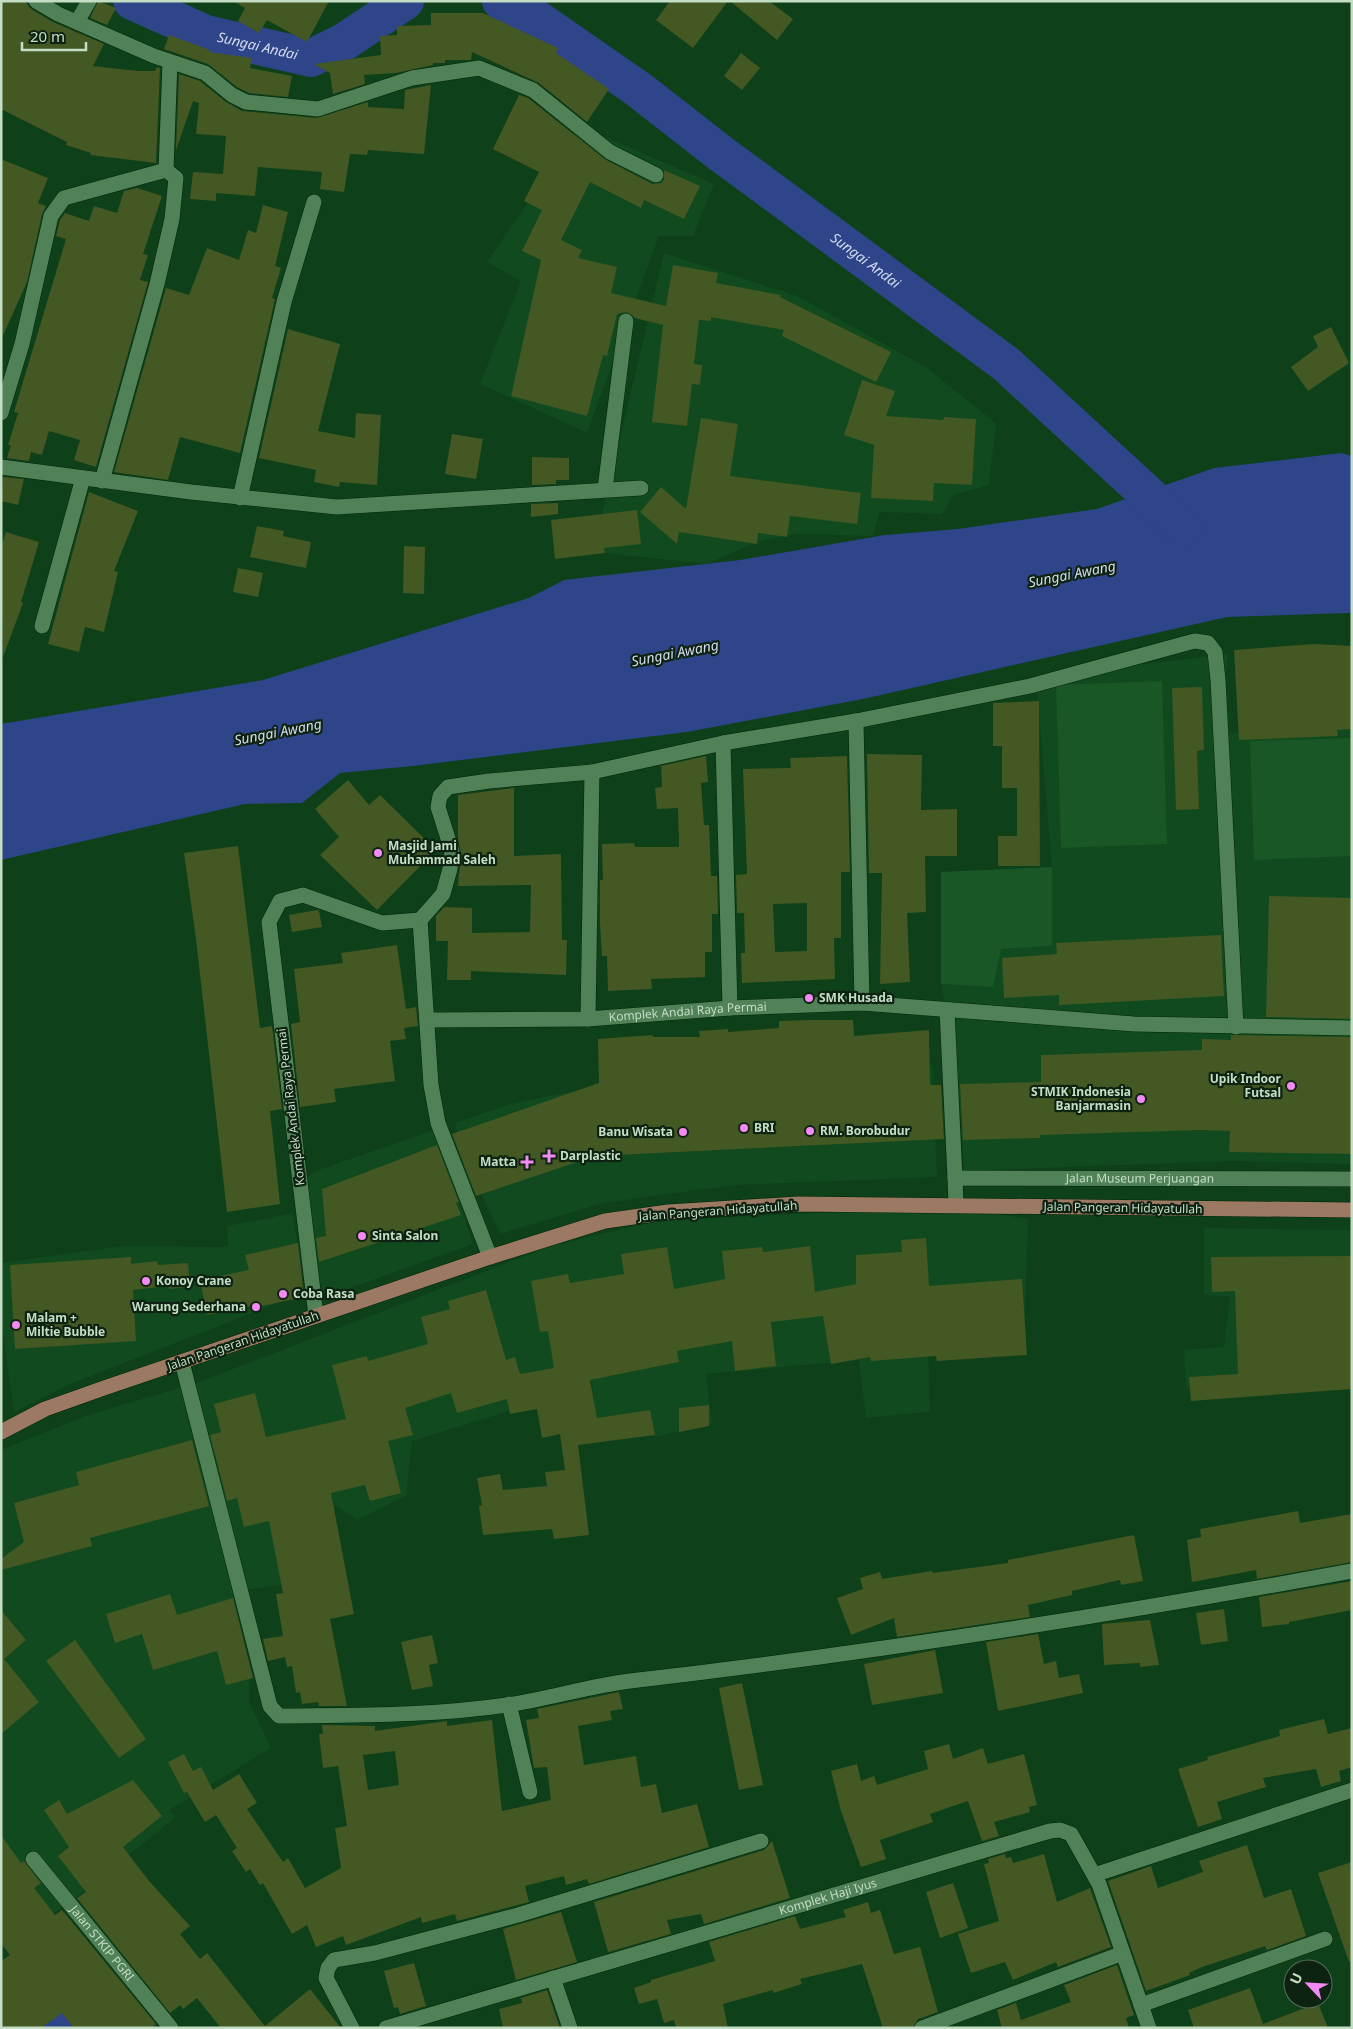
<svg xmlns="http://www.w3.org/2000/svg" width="1353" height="2029" font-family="'Noto Sans',sans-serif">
<rect width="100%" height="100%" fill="#0e401a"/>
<g fill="#104a1e">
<polygon points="580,126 714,184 693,236 659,236 587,433 480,384 521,281 487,262"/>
<polygon points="664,253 797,296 926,367 996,423 989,485 954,495 942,514 880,512 873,536 795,534 757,542 707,564 593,552"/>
<polygon points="1228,654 1226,674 1230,733 1352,725 1352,1164 1231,1161 964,1171 957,1062 941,984 992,987 1001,949 1052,946 1052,867 1036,677"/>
<polygon points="932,1065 937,1177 737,1185 661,1195 604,1203 500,1234 463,1153 455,1123 510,1104 598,1086"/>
<polygon points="435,1130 473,1244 328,1296 319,1291 305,1178 318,1170"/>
<polygon points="956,1207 1028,1219 1024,1348 928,1347 930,1412 866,1418 859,1360 706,1374 712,1424 659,1436 598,1436 592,1382 551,1388 503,1413 412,1441 406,1496 357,1520 333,1504 347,1578 249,1589 235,1601 250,1675 249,1701 271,1748 169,1810 175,1818 70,1902 1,1950 1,1450 88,1415 199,1382 551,1246 661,1220"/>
<polygon points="293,1213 303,1293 68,1385 14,1412 1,1320 1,1263 122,1246 228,1247 227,1226"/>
<polygon points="1204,1228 1352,1230 1352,1291 1288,1391 1186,1389 1184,1350 1224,1347 1230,1297 1204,1295"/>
</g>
<g fill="#1a5727">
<polygon points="1162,681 1167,844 1061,848 1056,685"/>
<polygon points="1352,738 1352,856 1254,860 1250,741"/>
<polygon points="1052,867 1052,946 1001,949 993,987 941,984 941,872"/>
</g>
<polygon fill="#2e4589" points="1341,453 1352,456 1352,611 1349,613 1227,617 863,699 687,732 413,766 340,773 302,803 245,804 1,860 1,724 263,680 529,598 564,580 740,560 885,535 958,529 1097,509 1214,468"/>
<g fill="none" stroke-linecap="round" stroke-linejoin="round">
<g stroke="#2e4589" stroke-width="38">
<path id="s1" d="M132 1 206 34 311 58 344 42 405 1"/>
<path id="s2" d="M501 1 537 19 638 89 720 153 1006 364 1183 527"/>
<polyline points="15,1986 61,2028"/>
</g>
</g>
<g fill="#435822" fill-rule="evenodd">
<polygon points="1,1 25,1 31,9 53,22 104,44 93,66 138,71 155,71 157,67 160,68 156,163 90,155 91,153 66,145 67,142 1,109"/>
<polygon points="98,1 116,8 107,25 90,18"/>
<polygon points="233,1 329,1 307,42 267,20 259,33 238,21 245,8"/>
<polygon points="670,1 728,1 693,48 656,20"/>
<polygon points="730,1 769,1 793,19 777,40"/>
<polygon points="431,13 483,13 558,48 556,53 609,89 587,122 539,83 472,52 471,60 445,60 445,63 433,63 433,65 396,73 364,75 365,84 333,94 330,73 314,64 381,55 380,36 397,35 397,26 431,25"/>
<polygon points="169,35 210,50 209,52 252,58 250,68 292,76 288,97 249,93 237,87 208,64 164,49"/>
<polygon points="741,53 760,68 742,90 724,76"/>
<polygon points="179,74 200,81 226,102 242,111 317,118 368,102 368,107 404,109 405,90 431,85 424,154 368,150 367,155 350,154 344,192 320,189 322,172 258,167 255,196 216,193 216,201 190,199 193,172 223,174 226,136 196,134 199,103 193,101 176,150"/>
<polygon points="519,95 528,98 606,160 652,184 661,183 664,180 664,170 700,186 684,219 644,200 641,208 590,182 561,240 582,250 578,258 617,267 611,293 666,306 673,265 718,273 716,283 781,295 780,297 891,352 876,382 782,336 784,330 711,317 711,321 699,320 694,364 702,365 700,385 692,384 687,426 652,422 663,325 635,318 627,312 617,314 607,356 603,355 587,416 511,396 541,260 522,251 542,210 524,201 539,172 493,149"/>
<polygon points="1,159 48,178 38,203 46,206 42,214 27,282 1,340"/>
<polygon points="137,188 162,196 143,254 148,255 140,280 148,282 96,467 74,460 80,440 49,431 42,455 31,452 29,461 7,458 11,445 8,445 18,413 14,412 66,239 56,236 60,220 65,213 89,221 94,206 117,213 124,191"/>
<polygon points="263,205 288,212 275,266 281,268 272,298 275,299 240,453 180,437 168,480 114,472 166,288 189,295 207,248 239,260 248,230 256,233"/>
<polygon points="1331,327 1349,363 1308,391 1291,367 1318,347 1313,336"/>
<polygon points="288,329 340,344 318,431 355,438 356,413 381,415 377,485 340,482 339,487 314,482 316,470 259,458"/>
<polygon points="862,380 895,391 886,416 943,420 944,417 976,419 972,485 934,483 933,501 871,498 874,445 844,435"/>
<polygon points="701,418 738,424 730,476 861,493 857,524 790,516 787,537 758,533 757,544 679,532 677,544 640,512 661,487 686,509"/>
<polygon points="452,434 483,439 476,479 445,474"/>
<polygon points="532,457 569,458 569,480 556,480 556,484 532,485"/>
<polygon points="3,477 24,479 18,505 1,501"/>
<polygon points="89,492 138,511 114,571 118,572 104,632 85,627 79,652 48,644"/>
<polygon points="558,503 558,514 531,517 531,504"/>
<polygon points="637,510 641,544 604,548 605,553 555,559 551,520"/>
<polygon points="257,526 284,531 283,536 311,542 306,568 250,557"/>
<polygon points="6,532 39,542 21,602 23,603 3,657 1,547"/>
<polygon points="404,546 425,547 424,594 403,593"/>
<polygon points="238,568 263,573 258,597 233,592"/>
<polygon points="1314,644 1352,646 1352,729 1337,730 1338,736 1239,740 1234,650"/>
<polygon points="1202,687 1204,750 1197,751 1199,809 1176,810 1172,688"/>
<polygon points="1039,701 1040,866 998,866 998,836 1017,836 1017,788 1002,788 1002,746 993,746 993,703"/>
<polygon points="867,754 922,755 921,810 957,809 957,856 925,856 926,912 907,913 910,982 880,984 882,873 869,873"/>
<polygon points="706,756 708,782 701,783 704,825 709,825 711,876 717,876 718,914 712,914 712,952 705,952 705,977 651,979 652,989 608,991 607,956 602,956 600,924 600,880 603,880 602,844 634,843 635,847 679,847 678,808 657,809 655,788 662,787 661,766"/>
<path d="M847 756 850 872H841V938H834L835 979 742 983 741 953H745L744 913H737L736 875 747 874 743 769 791 768 790 758ZM807 903V951L775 952 773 904Z"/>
<polygon points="348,780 369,805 380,795 436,850 377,910 320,855 339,837 315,809"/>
<polygon points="514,788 514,856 561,854 562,940 567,940 566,975 471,971 471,980 447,980 448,941 436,941 436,916 444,907 472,908 472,933 530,932 531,885 458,886 461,852 458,840 458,795"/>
<polygon points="238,846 260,1028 272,1026 282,1109 270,1111 280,1204 227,1212 196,939 184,853"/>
<polygon points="1269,896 1352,898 1352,1019 1266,1017"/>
<polygon points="317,910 319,911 322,927 292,932 289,915"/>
<polygon points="1221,935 1224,996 1059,1005 1059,995 1004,998 1002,958 1057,954 1056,943"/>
<polygon points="397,945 406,1009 416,1007 418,1026 404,1028 406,1039 390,1041 395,1081 334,1089 336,1102 300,1107 291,1024 300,1022 294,969 343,963 341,953"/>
<polygon points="811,1020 853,1020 854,1036 929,1030 930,1085 941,1085 944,1139 595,1156 476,1196 452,1134 599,1083 598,1039 653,1035 653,1037 700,1037 699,1031 728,1029 728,1032 779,1028 779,1021"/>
<polygon points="1231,1035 1352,1037 1352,1154 1229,1152 1230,1131 1201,1130 1040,1135 1040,1138 963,1140 960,1084 1041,1082 1041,1055 1202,1050 1202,1039 1231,1040"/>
<polygon points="437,1145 459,1202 456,1203 461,1215 319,1262 316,1238 326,1236 322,1189"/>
<polygon points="926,1238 929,1286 1022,1279 1027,1355 937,1361 936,1356 871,1361 870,1357 831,1364 823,1316 771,1322 776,1366 735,1371 732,1341 677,1351 679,1362 590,1380 597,1418 650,1410 655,1435 578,1445 589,1535 554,1539 552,1529 483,1535 479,1506 482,1505 477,1478 500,1474 503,1490 547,1486 545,1472 565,1470 560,1434 542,1438 537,1409 510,1414 507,1399 457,1413 451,1393 405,1408 413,1435 388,1441 401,1493 370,1501 365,1485 331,1493 354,1614 330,1619 347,1706 319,1706 318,1702 302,1704 300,1692 296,1693 292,1666 287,1667 285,1657 268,1661 263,1639 283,1636 276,1594 283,1593 269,1521 244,1527 237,1498 227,1501 210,1435 221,1432 214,1404 255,1393 266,1437 346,1419 332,1365 367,1356 368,1361 428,1344 421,1317 450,1309 448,1301 486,1290 506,1360 515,1357 520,1374 554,1368 548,1331 540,1332 531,1281 568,1274 570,1283 624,1274 621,1254 667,1247 674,1289 725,1279 722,1251 762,1247 763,1252 810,1246 815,1292 856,1284 856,1255 902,1252 901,1240"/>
<polygon points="298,1243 304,1297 257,1307 256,1305 207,1315 200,1280 249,1270 245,1255"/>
<polygon points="1352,1256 1352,1389 1191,1401 1189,1377 1238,1374 1235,1291 1212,1292 1211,1257"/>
<polygon points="131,1257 131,1264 157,1261 158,1265 188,1263 190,1287 169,1289 169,1286 133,1290 136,1341 15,1349 10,1265"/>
<polygon points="709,1405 709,1426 679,1432 679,1408"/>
<polygon points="192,1440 209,1506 90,1538 92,1546 1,1570 1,1559 24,1542 14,1503 79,1485 76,1472"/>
<polygon points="1298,1511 1300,1523 1352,1514 1352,1562 1257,1579 1256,1570 1192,1582 1187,1540 1201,1537 1200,1529"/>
<polygon points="1134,1535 1143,1581 1121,1585 1120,1580 1072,1591 1072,1595 1028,1605 1030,1617 897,1637 894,1618 851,1635 837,1598 863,1589 860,1578 880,1572 882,1579 932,1571 933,1573 1008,1563 1008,1560"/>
<polygon points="1352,1581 1352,1610 1289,1622 1289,1624 1262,1627 1259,1597"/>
<polygon points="170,1594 177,1615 233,1598 253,1678 226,1685 217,1651 153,1670 142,1634 115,1643 106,1614"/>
<polygon points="1224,1609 1228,1641 1201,1645 1196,1613"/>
<polygon points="1,1610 26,1640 4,1659 39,1702 1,1734"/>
<polygon points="1150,1620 1159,1665 1140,1667 1140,1663 1104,1665 1102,1624"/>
<polygon points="1038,1634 1044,1664 1056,1661 1059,1678 1079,1674 1083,1693 998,1711 986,1642"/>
<polygon points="432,1635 438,1663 429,1665 433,1686 412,1690 401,1642"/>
<polygon points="75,1640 146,1739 119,1758 46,1661"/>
<polygon points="935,1650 943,1693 872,1705 864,1664"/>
<polygon points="742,1683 763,1785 739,1790 719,1688"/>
<path d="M619 1692 623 1709 610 1711 612 1720 578 1726 584 1765 636 1756 641 1787 656 1784 662 1813 697 1804 709 1847 589 1884 587 1879 566 1885 564 1876 525 1886 529 1902 457 1921 455 1914 422 1923 421 1917 346 1945 343 1936 316 1947 307 1925 292 1934 263 1883 260 1885 250 1869 246 1872 232 1851 237 1848 216 1815 205 1822 187 1792 184 1793 168 1762 184 1754 193 1771 201 1767 213 1790 239 1774 257 1803 247 1809 283 1862 288 1858 305 1888 341 1868 335 1828 347 1826 338 1766 323 1768 319 1734H323L322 1725 375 1726V1731L447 1721V1726L492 1720 502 1811 551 1800 547 1767 534 1768 526 1720 539 1718 537 1709ZM395 1751 399 1785 368 1790 363 1755Z"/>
<polygon points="1324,1719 1328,1734 1352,1728 1352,1767 1339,1771 1341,1781 1321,1787 1316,1769 1263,1778 1266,1787 1217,1802 1222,1819 1198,1827 1178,1769 1208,1760 1207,1757 1280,1736 1279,1730"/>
<polygon points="949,1744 953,1759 983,1748 988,1764 1024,1754 1037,1805 1029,1807 1030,1812 994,1822 999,1836 982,1841 968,1801 930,1814 933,1822 880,1840 886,1859 861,1867 841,1811 831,1771 857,1764 861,1781 874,1776 877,1785 928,1769 924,1751"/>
<polygon points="133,1780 162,1816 123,1847 149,1881 190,1926 180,1934 200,1959 207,1953 265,2026 310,1989 341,2028 221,2028 197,1998 183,2009 180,2005 170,2013 77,1898 86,1892 58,1856 69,1847 44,1810 59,1800 67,1814"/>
<polygon points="1,1835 21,1863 24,1861 41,1883 34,1888 55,1915 62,1910 156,2024 152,2028 74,2028 62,2013 41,2028 1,2028 1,1961 10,1955 1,1943"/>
<polygon points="772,1841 790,1898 704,1924 701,1914 667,1920 671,1934 608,1952 594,1902 764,1850"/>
<polygon points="1247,1845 1264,1898 1291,1889 1306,1936 1267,1950 1265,1946 1202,1967 1189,1973 1190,1975 1146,1991 1108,1881 1151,1866 1158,1888 1203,1872 1199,1861"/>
<polygon points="1005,1854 1006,1858 1011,1857 1013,1863 1044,1854 1057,1902 1090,1888 1111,1947 1058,1967 1056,1962 1013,1980 1005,1962 971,1973 958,1934 999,1921 984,1864 989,1863 988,1859"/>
<polygon points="1352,1862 1352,1961 1349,1962 1318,1873"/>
<polygon points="953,1883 968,1928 940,1938 926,1892"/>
<polygon points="868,1902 871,1913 880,1910 894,1954 920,1947 938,2012 918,2019 913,2028 883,2028 862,1964 800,1979 802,1984 773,1993 773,1990 723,2004 728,2028 676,2028 674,2020 664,2023 657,1999 639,2004 634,1988 651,1982 651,1980 715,1961 709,1942 795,1916 800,1929 846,1917 843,1910"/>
<polygon points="561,1912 577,1962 516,1980 503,1929"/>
<polygon points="414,1963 426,2006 400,2014 398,2007 394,2008 384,1971"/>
<polygon points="1117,1965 1134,2015 1126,2018 1129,2028 1002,2028 997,2010 1016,2003 1021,2020 1071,2002 1064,1985"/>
<polygon points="1250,1988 1263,2024 1318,2003 1328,2028 1194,2028 1188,2010"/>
<polygon points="547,1990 560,2028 503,2028 499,2009 522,2003 521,1998"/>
</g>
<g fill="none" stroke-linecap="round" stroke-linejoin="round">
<defs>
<g id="minor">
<polyline points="36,1 58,14 154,56 205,73 232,95 246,102 318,109 412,78 479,68 533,90 610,152 656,175"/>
<polyline points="77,22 89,1"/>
<polyline points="166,170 170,62"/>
<polyline points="1,413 22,344 51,216 64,198 166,170 176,178 172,219 157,284 102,481"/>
<polyline points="1,467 191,492 337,507 641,488"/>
<polyline points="605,489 626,321"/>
<polyline points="240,498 284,302 314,202"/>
<polyline points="42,626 83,478"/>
<polyline points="856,721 862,1003"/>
<polyline points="723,743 730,1008"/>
<polyline points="420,920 431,1085 438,1123 490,1257"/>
<polyline points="947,1010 955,1178"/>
<polyline points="588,1019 592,772"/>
<path id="s3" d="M427 1020 588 1019 730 1008 862 1003 1134 1024 1352 1028"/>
<polyline points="316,1316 269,922 280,901 303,895 382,923 420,920 443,894 450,869 452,851 438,807 440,796 448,787 489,781 592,772 723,743 856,721 1030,686 1187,643 1195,641 1208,643 1215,652 1218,680 1236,1027"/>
<path d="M182 1362 270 1706 279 1716C355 1715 432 1716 507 1705 549 1699 589 1686 630 1681 872 1653 1112 1615 1352 1571"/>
<polyline points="509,1704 530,1792"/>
<path id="s4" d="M33 1859 171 2028"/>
<polyline points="1094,1875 1352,1790"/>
<polyline points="553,1978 570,2028"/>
<polyline points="1141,2005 1325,1939"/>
<polyline points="352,2028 326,1978 328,1968 334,1960 375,1953 518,1915 761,1841"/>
<path id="s5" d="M386 2028 1050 1831 1060 1830 1071 1834 1099 1884 1149 2028"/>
<polyline points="922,2028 1123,1953"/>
</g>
<g id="tertiary">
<path id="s6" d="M956 1204 955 1178 1352 1179"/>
</g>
<polyline id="primary" points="1,1432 45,1409 104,1388 490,1257 605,1221 668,1212 798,1204 1352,1210"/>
</defs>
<use href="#minor" stroke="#002508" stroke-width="16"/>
<use href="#tertiary" stroke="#002508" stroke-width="16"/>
<use href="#primary" stroke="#002508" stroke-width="16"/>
<use href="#minor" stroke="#518157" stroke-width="15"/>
<use href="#tertiary" stroke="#518157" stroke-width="15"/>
<use href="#primary" stroke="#9b7962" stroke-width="15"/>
</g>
<g fill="#f38af2" stroke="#0e2211" stroke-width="2">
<circle cx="378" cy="853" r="5"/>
<circle cx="809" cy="998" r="5"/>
<circle cx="1291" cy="1086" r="5"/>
<circle cx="1141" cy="1099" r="5"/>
<circle cx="744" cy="1128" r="5"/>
<circle cx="810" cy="1131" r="5"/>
<circle cx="683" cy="1132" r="5"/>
<path d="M546.5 1148.5h5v5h5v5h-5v5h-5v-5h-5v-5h5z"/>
<path d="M524.5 1154.5h5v5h5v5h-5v5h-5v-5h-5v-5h5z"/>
<circle cx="362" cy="1236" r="5"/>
<circle cx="146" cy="1281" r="5"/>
<circle cx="283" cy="1294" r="5"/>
<circle cx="256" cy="1307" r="5"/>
<circle cx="16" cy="1325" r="5"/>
</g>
<g text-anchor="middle" stroke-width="4.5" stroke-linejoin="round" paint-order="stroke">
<g font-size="12" font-weight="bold" fill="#c4dec6" stroke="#0e2211" text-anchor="start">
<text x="388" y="850">Masjid Jami<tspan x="388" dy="14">Muhammad Saleh</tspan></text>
<text x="819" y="1002">SMK Husada</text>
<text x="1281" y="1083" text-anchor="end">Upik Indoor<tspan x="1281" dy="14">Futsal</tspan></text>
<text x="1131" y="1096" text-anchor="end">STMIK Indonesia<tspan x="1131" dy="14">Banjarmasin</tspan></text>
<text x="754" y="1132">BRI</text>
<text x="820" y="1135">RM. Borobudur</text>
<text x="673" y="1136" text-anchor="end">Banu Wisata</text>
<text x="560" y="1160">Darplastic</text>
<text x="516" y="1166" text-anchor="end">Matta</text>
<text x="372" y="1240">Sinta Salon</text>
<text x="156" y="1285">Konoy Crane</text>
<text x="293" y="1298">Coba Rasa</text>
<text x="246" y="1311" text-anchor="end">Warung Sederhana</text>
<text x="26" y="1322">Malam +<tspan x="26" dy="14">Miltie Bubble</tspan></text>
</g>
<g font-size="12" fill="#c4dec6" stroke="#0e2211">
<text dy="4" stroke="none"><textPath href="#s3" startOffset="261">Komplek Andai Raya Permai</textPath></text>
<text transform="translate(291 1107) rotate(-97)" y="4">Komplek Andai Raya Permai</text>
<text dy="4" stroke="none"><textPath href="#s6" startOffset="211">Jalan Museum Perjuangan</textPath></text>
<text transform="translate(1123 1208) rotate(1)" y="4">Jalan Pangeran Hidayatullah</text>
<text transform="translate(718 1211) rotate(-4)" y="4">Jalan Pangeran Hidayatullah</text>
<text transform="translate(243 1341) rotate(-19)" y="4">Jalan Pangeran Hidayatullah</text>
<text dy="4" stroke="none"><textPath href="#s5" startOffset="461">Komplek Haji Iyus</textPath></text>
<text dy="4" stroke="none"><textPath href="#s4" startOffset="109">Jalan STKIP PGRI</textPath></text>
</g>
<g font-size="14" font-style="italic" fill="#d2daee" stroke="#0e2211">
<text dy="5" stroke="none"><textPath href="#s1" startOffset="134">Sungai Andai</textPath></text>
<text dy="5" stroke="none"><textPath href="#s2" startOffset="448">Sungai Andai</textPath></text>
<text transform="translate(1072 574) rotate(-11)" y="5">Sungai Awang</text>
<text transform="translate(675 653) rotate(-11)" y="5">Sungai Awang</text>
<text transform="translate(278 732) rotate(-11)" y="5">Sungai Awang</text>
</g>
</g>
<rect width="1353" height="2029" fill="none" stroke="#c4dec6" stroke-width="5"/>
<g transform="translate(1308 1984) rotate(295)"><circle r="24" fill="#0e2211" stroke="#576d59"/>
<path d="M0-4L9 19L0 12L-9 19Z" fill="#f38af2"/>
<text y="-8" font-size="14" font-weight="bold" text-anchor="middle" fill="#c4dec6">U</text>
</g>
<path d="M22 42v8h64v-8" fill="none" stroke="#c4dec6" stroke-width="2.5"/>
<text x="30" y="42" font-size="15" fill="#c4dec6" stroke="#0e2211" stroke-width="4" paint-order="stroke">20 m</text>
</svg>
